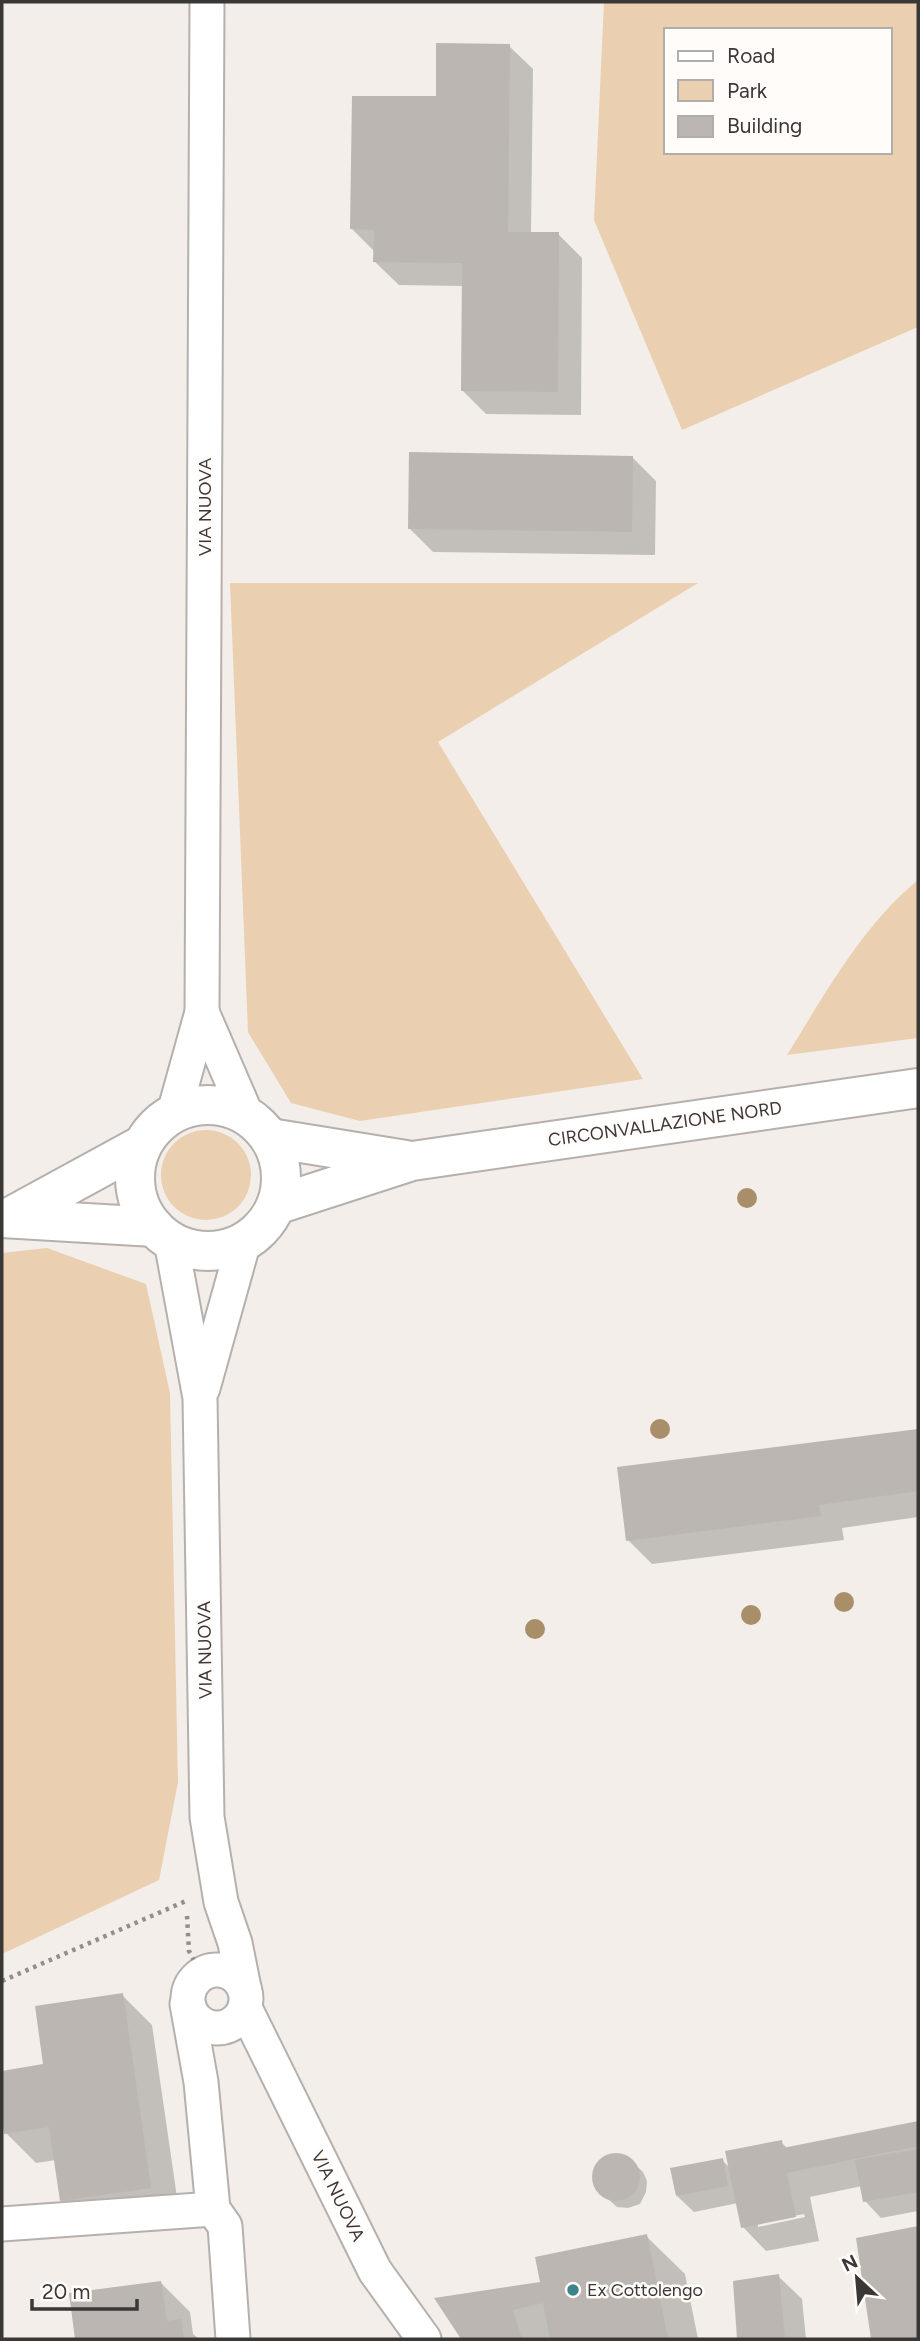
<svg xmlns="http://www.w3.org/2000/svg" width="920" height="2341" font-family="Figtree,sans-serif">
<rect width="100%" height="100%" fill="#f3eee9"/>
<g fill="#ebcfb1" fill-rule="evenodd">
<path d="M604 2H916L918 8V327L682 430 594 220ZM666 30H890V152H666Z"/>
<polygon points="230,583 698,583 438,742 643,1079 360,1121 291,1103 248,1032"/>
<path d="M918 880V1038L787 1055C825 994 862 926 918 880Z"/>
<circle cx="206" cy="1175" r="45"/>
<polygon points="47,1248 146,1284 170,1393 178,1782 159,1880 2,1954 2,1253"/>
</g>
<g fill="#0003" fill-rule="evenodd">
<polygon points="509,46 533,69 531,234 558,234 582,258 581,415 486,414 462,390 463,286 399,285 375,262 375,252 352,229 438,98"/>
<polygon points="632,457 656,481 655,555 433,552 409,528"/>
<polygon points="918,1431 918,1517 842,1528 844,1540 652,1564 628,1540 619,1469"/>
<polygon points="122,1995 152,2025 180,2218 92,2231 62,2201 56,2160 36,2163 6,2133 2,2105 2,2072 45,2066"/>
<path d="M918 2122V2211L881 2218 865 2201 862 2186 810 2197 819 2241 766 2251 743 2227 738 2203 694 2212 677 2196 722 2160 730 2168 781 2142 788 2149ZM804 2214 805 2217 758 2227V2223Z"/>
<polygon points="615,2155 626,2156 643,2172 647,2181 646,2192 640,2204 628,2208 617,2207 608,2199 599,2190 595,2178 595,2168 604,2158"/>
<polygon points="918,2228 918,2339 873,2339 858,2240"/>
<polygon points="646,2236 685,2274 698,2339 463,2339 437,2299 542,2283"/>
<polygon points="778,2276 802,2299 806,2339 739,2339 735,2283"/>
<polygon points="160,2282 190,2312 193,2334 199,2339 77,2339 71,2295"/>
</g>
<g fill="#bbb6b1">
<polygon points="436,43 510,44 508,232 559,232 558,392 461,391 462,263 373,262 374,230 350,229 352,96 436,96"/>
<polygon points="409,452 633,456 632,532 408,529"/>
<polygon points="918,1429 918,1491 819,1505 821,1516 626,1541 617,1467"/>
<polygon points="123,1993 151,2188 60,2201 49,2127 4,2134 2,2117 2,2071 43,2064 35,2006"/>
<polygon points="918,2121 918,2146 787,2173 796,2217 741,2228 725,2151 782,2140 783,2148"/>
<polygon points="918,2149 918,2192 863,2202 855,2160"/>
<circle cx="616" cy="2177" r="24"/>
<polygon points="723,2158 728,2186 676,2196 670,2168"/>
<polygon points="918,2226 918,2339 871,2339 856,2238"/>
<polygon points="647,2234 668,2339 550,2339 543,2303 513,2310 522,2339 461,2339 434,2298 540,2282 535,2257"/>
<polygon points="779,2274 785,2339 737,2339 733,2281"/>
<polygon points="161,2281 167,2321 181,2319 184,2339 75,2339 69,2293"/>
</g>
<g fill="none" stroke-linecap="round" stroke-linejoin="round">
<defs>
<g id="street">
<polyline points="202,1012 247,1116"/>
<polyline points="174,1113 202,1012 207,2"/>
<polyline points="171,1241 200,1398 207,1817 221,1902 235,1943 244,1988"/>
<polyline points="203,1388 244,1241"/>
<circle cx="217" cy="1999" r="29"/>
<polyline points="187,2004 201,2082 213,2209 225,2226 233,2339"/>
<polyline points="245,2008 375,2271 424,2339"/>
<polyline points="2,2224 213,2209"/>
</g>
<g id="secondary">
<circle cx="208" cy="1178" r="73"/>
<polyline points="270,1138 406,1160"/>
<polyline points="276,1205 412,1161 918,1088"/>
<polyline points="10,1217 142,1145"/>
<polyline points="2,1218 154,1227"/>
</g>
</defs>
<use href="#street" stroke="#b5b0ac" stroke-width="37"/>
<use href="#secondary" stroke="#b5b0ac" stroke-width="42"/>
<g stroke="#928f8b" stroke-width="4.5" stroke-dasharray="3.5 5" stroke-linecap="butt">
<polyline points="187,1916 189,1951 200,1972"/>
<polyline points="2,1981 186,1901"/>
</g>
<use href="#street" stroke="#fff" stroke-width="33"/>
<use href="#secondary" stroke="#fff" stroke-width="38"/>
</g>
<g fill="#a88f6a">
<circle cx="747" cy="1198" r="10"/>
<circle cx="660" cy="1429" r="10"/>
<circle cx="844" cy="1602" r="10"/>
<circle cx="751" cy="1615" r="10"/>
<circle cx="535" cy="1629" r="10"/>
</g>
<circle fill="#3d858a" stroke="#fffcf9" stroke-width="2.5" cx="573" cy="2290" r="7"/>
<g text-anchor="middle" stroke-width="5" stroke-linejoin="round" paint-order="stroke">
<g font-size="18" fill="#3a3836" stroke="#fffcf9">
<text transform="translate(205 507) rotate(-90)" y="6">VIA NUOVA</text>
<text transform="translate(665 1124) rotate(-8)" y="6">CIRCONVALLAZIONE NORD</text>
<text transform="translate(205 1650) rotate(-91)" y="6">VIA NUOVA</text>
<text transform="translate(338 2196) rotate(64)" y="6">VIA NUOVA</text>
</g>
<g font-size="18" fill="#3a3836" stroke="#fffcf9" text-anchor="start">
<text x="587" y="2296">Ex Cottolengo</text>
</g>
</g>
<rect width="920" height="2341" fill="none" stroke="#3a3836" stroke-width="7"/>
<rect x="664" y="28" width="228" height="126" fill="#fffcf9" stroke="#b0aeab" stroke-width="2"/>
<rect x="678" y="51" width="35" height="10" fill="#ffffff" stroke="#b0aeab" stroke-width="2"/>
<text x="727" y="63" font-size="21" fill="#3a3836">Road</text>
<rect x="678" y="80" width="35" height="21" fill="#ebcfb1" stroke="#b0aeab" stroke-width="2"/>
<text x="727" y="98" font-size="21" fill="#3a3836">Park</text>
<rect x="678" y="116" width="35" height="21" fill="#bbb6b1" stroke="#b0aeab" stroke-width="2"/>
<text x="727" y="133" font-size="21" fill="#3a3836">Building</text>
<g transform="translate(857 2278) rotate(334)" stroke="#fffcf9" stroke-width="5" paint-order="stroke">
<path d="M0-5L12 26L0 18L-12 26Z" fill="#3a3836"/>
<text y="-10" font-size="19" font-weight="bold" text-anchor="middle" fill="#3a3836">N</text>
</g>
<path d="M32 2299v10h105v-10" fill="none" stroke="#3a3836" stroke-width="3.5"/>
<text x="42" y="2299" font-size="21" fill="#3a3836" stroke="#fffcf9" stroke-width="5" paint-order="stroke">20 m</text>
</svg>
